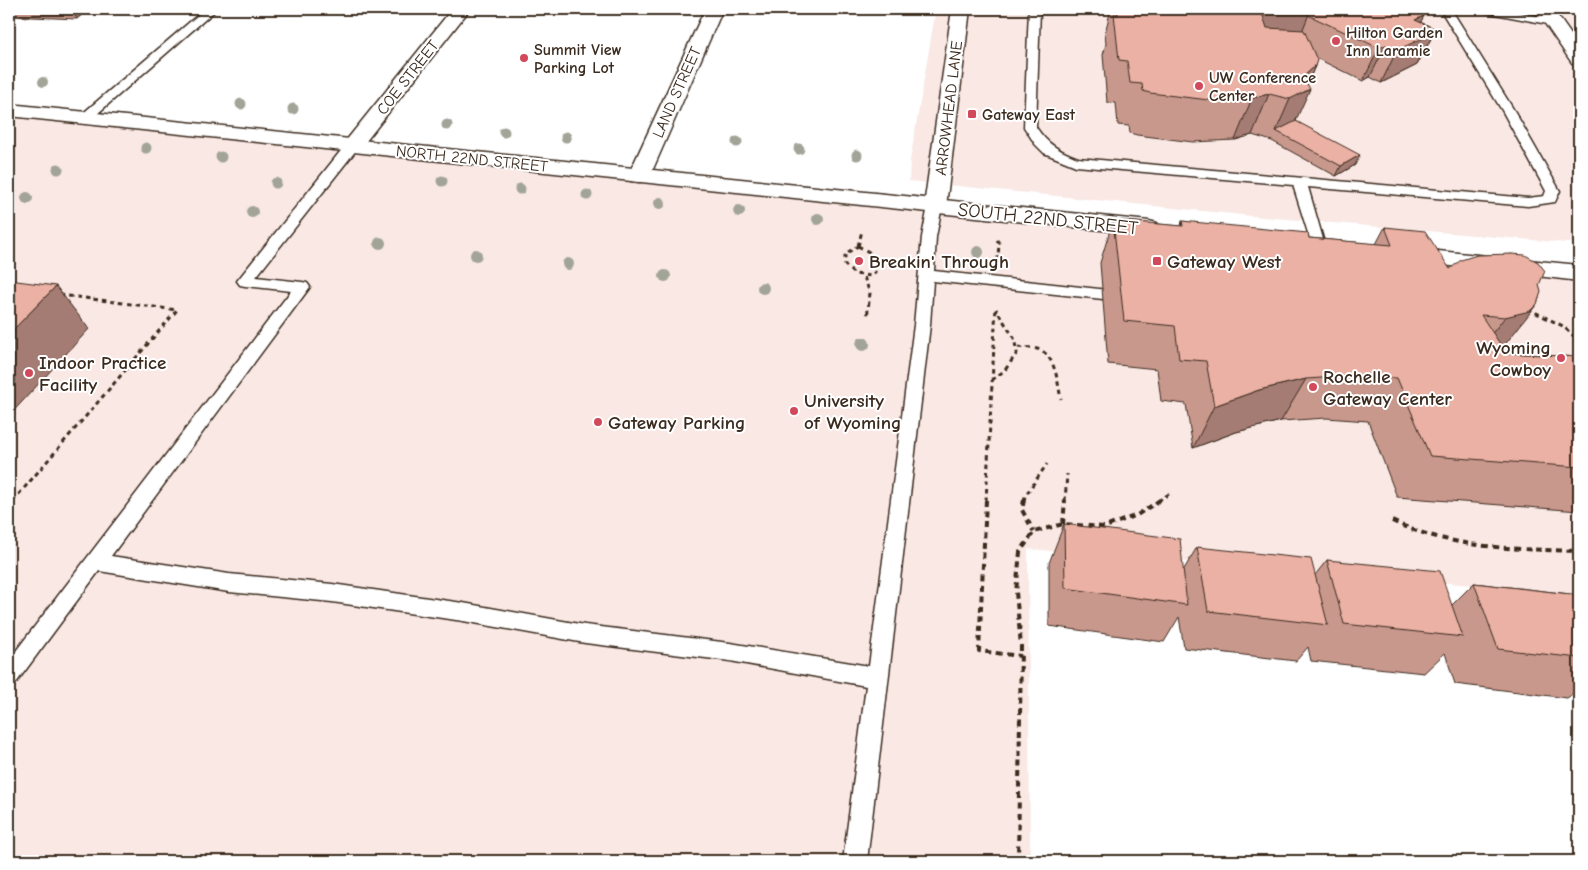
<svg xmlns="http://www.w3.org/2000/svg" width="1588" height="870" font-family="'Comic Neue',sans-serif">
<rect width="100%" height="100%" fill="#fff"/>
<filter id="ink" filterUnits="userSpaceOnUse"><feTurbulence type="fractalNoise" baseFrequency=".02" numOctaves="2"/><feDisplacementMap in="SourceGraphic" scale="10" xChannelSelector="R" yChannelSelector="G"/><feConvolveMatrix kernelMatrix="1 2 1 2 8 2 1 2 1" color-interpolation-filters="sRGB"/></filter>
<g filter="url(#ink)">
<g fill="#f9e8e4">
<polygon points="936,9 1579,9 1579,244 1252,216 909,181 910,161"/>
<polygon points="9,110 1579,273 1579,613 1571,593 1028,549 1030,861 9,861"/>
</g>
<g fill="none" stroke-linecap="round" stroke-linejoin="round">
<defs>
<g id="lane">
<polygon points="205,9 217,9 89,121 81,121 79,118 81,115"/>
<path d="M1029 9H1040L1036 127C1047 144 1059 151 1078 158L1528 198 1544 196 1546 191 1503 112 1440 9H1451L1515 112 1560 191 1555 202 1528 206 1308 187 1325 246 1323 249H1313L1293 185 1076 166 1044 153 1035 144 1024 127Z"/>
<polygon points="1478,9 1500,9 1553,19 1559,22 1553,25 1484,12"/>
<polygon points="352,142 357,143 359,146 357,149 256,277 302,282 307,283 310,287 111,556 229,574 332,584 463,603 585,625 730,643 869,666 914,325 922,237 928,206 930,203 940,203 942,206 936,237 934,271 1108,290 1111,294 1108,298 1103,299 933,281 930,325 867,861 843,861 866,686 730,661 585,643 463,621 332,602 229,592 99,571 16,683 9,686 9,660 291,291 245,286 240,285 237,281 347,143"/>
</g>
<g id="street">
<polygon points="452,9 470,9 359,150 352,152 345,150 342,146 345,142"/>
<polygon points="705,9 723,9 650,176 647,181 639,182 631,181 628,176"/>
<polygon points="952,9 970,9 946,206 943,211 935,213 927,211 924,206"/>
</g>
<g id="secondary">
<polygon points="9,104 1149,221 1157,223 1160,228 1157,233 1149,235 9,116"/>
<polygon points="1408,248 1579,265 1579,281 1400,260 1396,255 1400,250"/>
</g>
<polygon id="primary" points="1535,9 1553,9 1579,46 1579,64 1572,63"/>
</defs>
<use href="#lane" stroke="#3b2a1e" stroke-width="3"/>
<use href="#street" stroke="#3b2a1e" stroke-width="3"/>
<use href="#secondary" stroke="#3b2a1e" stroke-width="3"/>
<use href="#primary" stroke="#3b2a1e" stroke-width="3"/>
<g stroke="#3b2a1e" stroke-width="3" stroke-dasharray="4.5 4" stroke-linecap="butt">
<polyline points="997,240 999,243 998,258"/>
<polygon points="858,246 869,252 877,263 875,272 871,276 854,274 845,265 845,254"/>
<polyline points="858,246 862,231"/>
<polyline points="864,277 870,293 867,318"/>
<polyline points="1528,309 1563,326 1579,341"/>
<path d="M1018 347C1026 348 1035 347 1042 351 1056 359 1058 385 1061 399"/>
<polyline points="992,380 1005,370 1017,353 1014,338 996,309"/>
<polyline points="13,501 177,310 61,295"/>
<polyline points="986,501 996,306"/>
<polyline points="1024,501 1025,496 1047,464"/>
<polyline points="1065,501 1067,474"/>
<polyline points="1158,501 1169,494"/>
</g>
<g stroke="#3b2a1e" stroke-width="4" stroke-dasharray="6 4.5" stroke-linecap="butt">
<polyline points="986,500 979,651 1021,656"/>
<polyline points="1024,500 1022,510 1034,532"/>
<polyline points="9,506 14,500"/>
<path d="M1392 521C1453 549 1513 549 1579 551"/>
<polyline points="1063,524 1065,500"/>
<polyline points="1018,861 1021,646 1016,592 1020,552 1034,532 1063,524 1105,527 1137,515 1160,500"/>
</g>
<use href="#lane" fill="#fff" fill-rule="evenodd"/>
<use href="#street" fill="#fff" fill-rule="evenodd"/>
<use href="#secondary" fill="#fff" fill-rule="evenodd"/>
<use href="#primary" fill="#fff" fill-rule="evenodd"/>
</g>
<g fill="#a3a498">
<circle cx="43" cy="82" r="5"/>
<circle cx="241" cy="104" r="5.5"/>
<circle cx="293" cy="109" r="5.5"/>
<circle cx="447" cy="125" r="5.5"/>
<circle cx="504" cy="132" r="5.5"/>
<circle cx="566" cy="137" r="5.5"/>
<circle cx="737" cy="142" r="5.5"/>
<circle cx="146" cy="148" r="5.5"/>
<circle cx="799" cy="149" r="5.5"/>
<circle cx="857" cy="155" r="5.5"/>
<circle cx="221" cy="157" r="5.5"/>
<circle cx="58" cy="169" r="5.5"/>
<circle cx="442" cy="181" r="5.5"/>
<circle cx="276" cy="183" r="5.5"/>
<circle cx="520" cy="189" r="5.5"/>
<circle cx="587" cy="195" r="5.5"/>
<circle cx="27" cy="198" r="6"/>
<circle cx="660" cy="203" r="6"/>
<circle cx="739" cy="211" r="6"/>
<circle cx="252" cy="212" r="6"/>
<circle cx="818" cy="219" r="6"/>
<circle cx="380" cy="243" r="6"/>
<circle cx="978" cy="252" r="6"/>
<circle cx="476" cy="255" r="6"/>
<circle cx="568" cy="264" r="6"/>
<circle cx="665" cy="276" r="6"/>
<circle cx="763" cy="288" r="6"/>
<circle cx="863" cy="344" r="7"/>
</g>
<g fill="#c9988d" stroke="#3b2a1e">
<polygon points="9,9 88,9 77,19 9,16"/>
<polygon points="1111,9 1407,9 1424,16 1420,22 1436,29 1417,65 1381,83 1370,77 1363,81 1316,58 1315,66 1307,84 1296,121 1355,165 1336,176 1272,141 1252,135 1235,140 1193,142 1137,135 1130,133 1129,126 1118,125 1116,103 1107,102 1103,55 1106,44 1105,33"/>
<polygon points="1113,220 1181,226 1182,221 1309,238 1376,244 1385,227 1450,269 1512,254 1502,347 1506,353 1579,357 1579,511 1397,497 1368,421 1326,418 1281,421 1236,432 1193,448 1186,404 1161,401 1157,369 1108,364 1100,263"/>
<polygon points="1064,524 1183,571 1197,547 1315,575 1327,560 1452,605 1474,583 1579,595 1579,690 1567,698 1455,684 1445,653 1424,673 1311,661 1308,647 1296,661 1184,648 1179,617 1164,642 1049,626 1049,563"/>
</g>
<g fill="#a47c73" stroke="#3b2a1e">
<polygon points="71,9 88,9 77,19"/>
<polygon points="1305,9 1311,9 1295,49 1246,54 1262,13"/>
<polygon points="1424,16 1409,44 1436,29 1417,65 1381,83 1397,50 1415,20"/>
<polygon points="1386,45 1370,77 1363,81 1379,48"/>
<polygon points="1315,66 1303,93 1310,89 1291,131 1276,131 1290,99 1303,77"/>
<polygon points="1269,94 1252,135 1235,140 1252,98"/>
<polygon points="1360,155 1355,165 1336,176 1341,166"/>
<polygon points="56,286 89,329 9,416 9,334"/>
<polygon points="1537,304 1503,347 1496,354 1472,359 1505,317"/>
<polygon points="1306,379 1281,421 1236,432 1193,448 1214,406 1259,390"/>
</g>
<g fill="#eab1a4" stroke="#3b2a1e">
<polygon points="1117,9 1305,9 1262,13 1267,28 1304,30 1317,60 1315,66 1303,77 1310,89 1290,99 1269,94 1252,98 1209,100 1150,93 1143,91 1142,84 1130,83 1127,61 1119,60 1114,14 1118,15"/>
<polygon points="1311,9 1407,9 1424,16 1415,20 1436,29 1431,31 1434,33 1397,50 1386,45 1379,48 1308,15"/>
<polygon points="1296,121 1360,155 1341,166 1276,131"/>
<polygon points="1113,220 1183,226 1182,221 1308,233 1309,238 1392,245 1385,227 1425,231 1450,269 1461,260 1477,255 1512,254 1525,255 1538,262 1545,271 1539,285 1541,292 1537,304 1530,311 1505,317 1481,315 1506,353 1579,357 1579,467 1430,456 1397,378 1354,376 1306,379 1259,390 1214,406 1206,361 1179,359 1175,326 1124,321"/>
<polygon points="9,280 56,286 9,334"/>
<polygon points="1064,524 1180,539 1187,605 1065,588"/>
<polygon points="1197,547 1311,559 1328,625 1208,611"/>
<polygon points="1327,560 1440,571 1463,637 1344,624"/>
<polygon points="1474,583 1579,595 1579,658 1498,649"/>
</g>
</g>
<g fill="#d1495b" stroke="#fff" stroke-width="2">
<circle cx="1336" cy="41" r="5"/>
<circle cx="524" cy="58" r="5"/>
<circle cx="1199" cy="86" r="5"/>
<rect x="967" y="109" width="10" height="10" rx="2.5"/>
<circle cx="859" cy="261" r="5"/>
<rect x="1152" y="256" width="10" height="10" rx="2.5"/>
<circle cx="1561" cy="358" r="5"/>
<circle cx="29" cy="373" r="5"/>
<circle cx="1313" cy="387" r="5"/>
<circle cx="794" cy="411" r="5"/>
<circle cx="598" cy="422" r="5"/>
</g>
<g text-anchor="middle" stroke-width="4" stroke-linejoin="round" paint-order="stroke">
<g font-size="16" font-weight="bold" fill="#3b2a1e" stroke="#fff" text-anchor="start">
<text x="1346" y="38">Hilton Garden<tspan x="1346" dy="18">Inn Laramie</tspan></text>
<text x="534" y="55">Summit View<tspan x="534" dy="18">Parking Lot</tspan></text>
<text x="1209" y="83">UW Conference<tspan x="1209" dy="18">Center</tspan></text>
<text x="982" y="120">Gateway East</text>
</g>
<g font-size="16" fill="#3b2a1e" stroke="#fff">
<text transform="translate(407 77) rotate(-52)" y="6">COE STREET</text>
<text transform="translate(676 92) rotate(-66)" y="6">LAND STREET</text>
<text transform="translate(948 108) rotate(-83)" y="6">ARROWHEAD LANE</text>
<text transform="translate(472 158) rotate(6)" y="6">NORTH 22ND STREET</text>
</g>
<g font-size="19" fill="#3b2a1e" stroke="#fff">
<text transform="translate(1048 218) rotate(6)" y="7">SOUTH 22ND STREET</text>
</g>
<g font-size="19" font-weight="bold" fill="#3b2a1e" stroke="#fff" text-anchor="start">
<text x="869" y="268">Breakin' Through</text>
<text x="1167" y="268">Gateway West</text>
<text x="1551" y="354" text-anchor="end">Wyoming<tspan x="1551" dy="22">Cowboy</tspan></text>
<text x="39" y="369">Indoor Practice<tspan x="39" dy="22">Facility</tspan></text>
<text x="1323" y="383">Rochelle<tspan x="1323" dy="22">Gateway Center</tspan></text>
<text x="804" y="407">University<tspan x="804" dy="22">of Wyoming</tspan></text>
<text x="608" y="429">Gateway Parking</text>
</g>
</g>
<rect width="1588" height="870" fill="none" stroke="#fff" stroke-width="30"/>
<rect x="15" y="15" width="1558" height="840" fill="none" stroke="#3b2a1e" stroke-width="2" filter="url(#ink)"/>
</svg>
